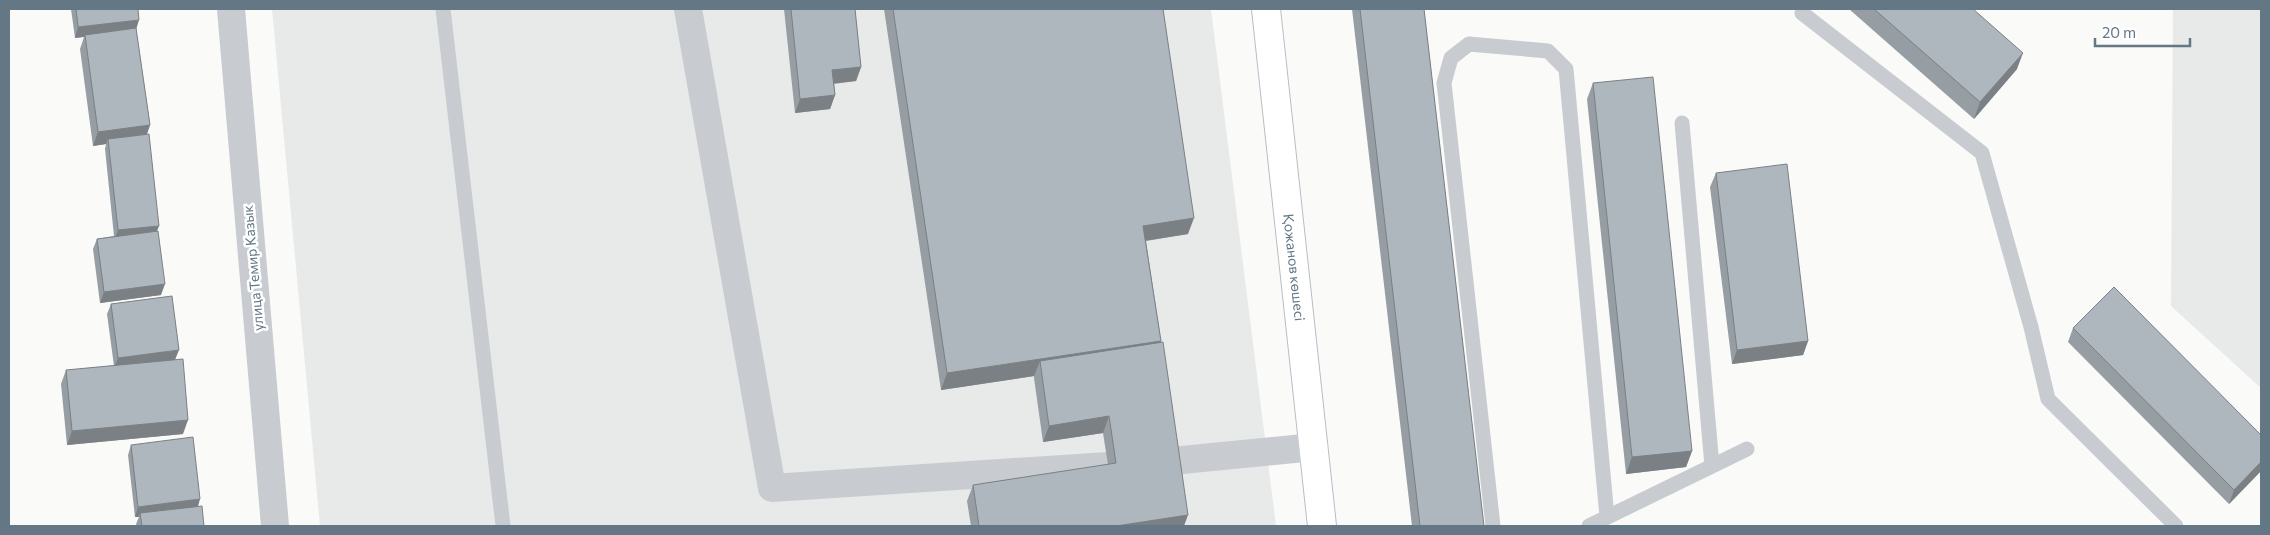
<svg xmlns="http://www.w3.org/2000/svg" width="2270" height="535" font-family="Commissioner,sans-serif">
<rect width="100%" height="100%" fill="#fafaf8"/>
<g fill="#e8e9e9">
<polygon points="272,9 1211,9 1276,526 320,526"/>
<polygon points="2173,9 2261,9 2261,388 2171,306"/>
</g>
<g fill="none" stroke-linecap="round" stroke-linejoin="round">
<defs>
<g id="secondary">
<path id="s1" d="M1266 9 1322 526"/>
</g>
</defs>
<use href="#secondary" stroke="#b7bec3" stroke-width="30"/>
<g stroke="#c8ccd0" stroke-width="15">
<polyline points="443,9 503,526"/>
<polyline points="1802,13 1982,153 2031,327 2048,399 2176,526"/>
<polyline points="1682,123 1712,466"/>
<polyline points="1493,526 1444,83 1451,58 1469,44 1548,51 1566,69 1607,517"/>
<polyline points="1589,526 1747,449"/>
</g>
<g stroke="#c8ccd0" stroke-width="28">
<polyline points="231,9 275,526"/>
<polyline points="688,9 772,488 1108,466"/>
<polyline points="1172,461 1314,447"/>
</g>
<use href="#secondary" stroke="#fff" stroke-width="28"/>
</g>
<g fill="#969da3">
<polygon points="71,9 138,9 136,28 150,125 147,134 157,231 161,295 100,303 93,249 97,239 114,236 105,149 106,144 93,146 80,49 84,37 75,38"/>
<polygon points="784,9 855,9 861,67 856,81 834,84 835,95 830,109 795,113"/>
<polygon points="884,9 1163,9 1188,234 1146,241 1161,341 1160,343 1184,526 971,526 967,501 973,485 1108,465 1103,433 1043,442 1034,378 1034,376 941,390"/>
<polygon points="1352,9 1424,9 1484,526 1412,526"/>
<polygon points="1849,9 1973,9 2017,69 1974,119"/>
<polygon points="1593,83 1692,451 1686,467 1626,474 1587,99"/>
<polygon points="1716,173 1808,341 1803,355 1732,364 1710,187"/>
<polygon points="111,304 175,360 183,434 67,445 61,384 66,370 114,366 107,314"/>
<polygon points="2073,328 2261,435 2261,471 2229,504 2068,342"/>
<polygon points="131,445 198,506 204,526 137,526 136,524 139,517 135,517 128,455"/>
</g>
<g fill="#7a8084">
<polygon points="139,20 136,30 75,38 78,27"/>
<polygon points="2023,53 2017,69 1974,119 1980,102"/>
<polygon points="861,67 856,81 827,84 832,70"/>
<polygon points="835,95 830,109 795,113 800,99"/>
<polygon points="150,125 145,139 108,139 106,144 93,146 98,132"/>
<polygon points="1194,218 1188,234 1137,242 1143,226"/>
<polygon points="159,226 155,236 114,241 118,230"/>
<polygon points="165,284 161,295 100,303 104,292"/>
<polygon points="1161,341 1155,357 1040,361 1034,376 941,390 947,373"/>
<polygon points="1808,341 1803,355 1732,364 1737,350"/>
<polygon points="179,350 175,360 114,368 118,358"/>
<polygon points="1109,416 1103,433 1043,442 1049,426"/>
<polygon points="188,420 183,434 67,445 72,431"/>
<polygon points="1692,451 1686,467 1626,474 1632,457"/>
<polygon points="2261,462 2261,471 2229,504 2234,490"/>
<polygon points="200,499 197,510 140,513 139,517 135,517 138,507"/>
<polygon points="1188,515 1184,526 1116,526"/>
</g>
<g fill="#aeb7bd" stroke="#7a8084">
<polygon points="76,9 138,9 139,20 78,27"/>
<polygon points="791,9 855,9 861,67 832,70 835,95 800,99"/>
<polygon points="893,9 1163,9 1194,218 1143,226 1161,341 947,373"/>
<polygon points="1360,9 1424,9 1484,526 1420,526"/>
<polygon points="1874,9 1973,9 2023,53 1980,102"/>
<polygon points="136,28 150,125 98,132 85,35"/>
<polygon points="1653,77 1692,451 1632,457 1593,83"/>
<polygon points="149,134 159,226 118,230 108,139"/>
<polygon points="1787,164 1808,341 1737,350 1716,173"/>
<polygon points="158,231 165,284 104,292 97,239"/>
<polygon points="2114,287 2261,435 2261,462 2234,490 2073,328"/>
<polygon points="172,296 179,350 118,358 111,304"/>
<polygon points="1163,342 1188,515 1116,526 979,526 973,485 1116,463 1109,416 1049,426 1040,361"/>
<polygon points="183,359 188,420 72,431 66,370"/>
<polygon points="193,437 200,499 138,507 131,445"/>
<polygon points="202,506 204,526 142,526 140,513"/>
</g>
<g text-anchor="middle" stroke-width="5" stroke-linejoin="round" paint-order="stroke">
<g font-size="14" fill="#637785" stroke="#fff">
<text dy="5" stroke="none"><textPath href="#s1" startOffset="260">Қожанов көшесі</textPath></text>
<text transform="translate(253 268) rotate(-95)" y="5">улица Темир Казык</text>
</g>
</g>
<rect width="2270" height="535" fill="none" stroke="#637785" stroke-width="20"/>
<path d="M2095 38v8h95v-8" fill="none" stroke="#637785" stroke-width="2.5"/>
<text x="2102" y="38" font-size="15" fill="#637785" stroke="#ffffff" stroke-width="4" paint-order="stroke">20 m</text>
</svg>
